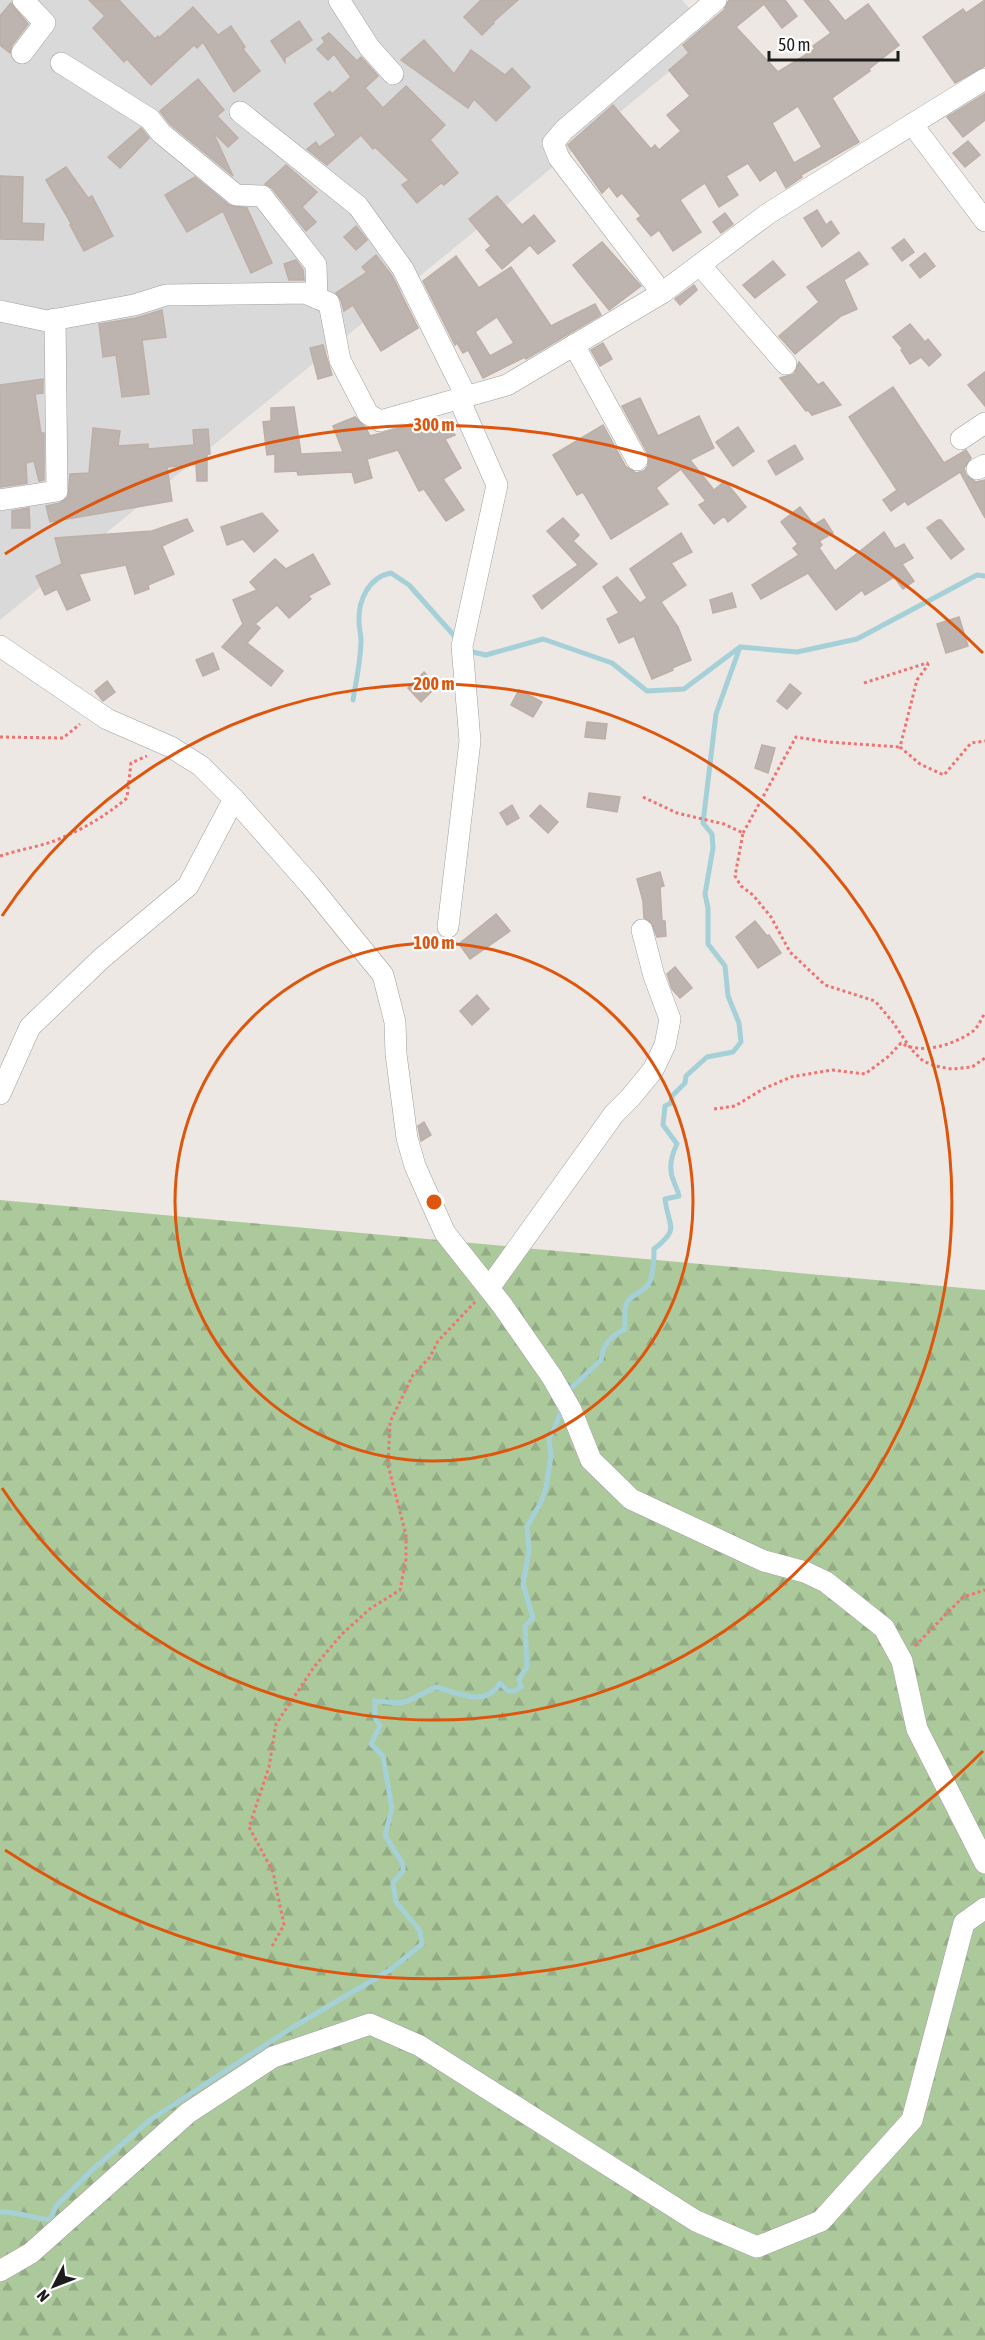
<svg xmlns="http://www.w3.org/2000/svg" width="985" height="2340" font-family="'Asap Condensed',sans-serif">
<defs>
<pattern id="forest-firs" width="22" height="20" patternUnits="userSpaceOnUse" patternTransform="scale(1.5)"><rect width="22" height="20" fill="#acc99b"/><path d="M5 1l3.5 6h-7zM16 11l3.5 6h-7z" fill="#93ac85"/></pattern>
</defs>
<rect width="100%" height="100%" fill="#ede8e3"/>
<polygon fill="#dad9d9" points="0,0 682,0 714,35 0,620"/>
<polygon fill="url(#forest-firs)" points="0,1200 985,1290 985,2340 0,2340"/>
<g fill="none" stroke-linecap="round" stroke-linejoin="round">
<g stroke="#a6d0d7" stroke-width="5">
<polyline points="468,651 486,655 543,639 612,663 647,691 684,689 740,647 797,652 857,639 977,575 985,576"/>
<path d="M353 700C356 681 361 660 361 640 361 634 359 628 359 622 358 600 369 577 391 573L409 585 458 640"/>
<path d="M567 1392 601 1360C603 1344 611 1336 625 1329 625 1322 624 1312 626 1305 628 1296 641 1293 647 1286 654 1278 654 1260 654 1249 681 1228 668 1227 665 1199L679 1196C678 1190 676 1188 674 1182 668 1169 671 1156 677 1144L663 1125 665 1106 671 1103 672 1096 685 1083 686 1076 707 1057 733 1052 741 1042 739 1023 728 996 725 966 708 944V908L705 894 713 848 712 834 703 823 716 714 740 647"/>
<path d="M0 2212C7 2210 39 2219 50 2220L56 2206 91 2171 150 2120 293 2027 390 1970 422 1944 420 1931 396 1902 393 1883 403 1871V1864L385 1835 392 1809 383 1756 371 1744 380 1726 375 1717V1701L399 1703 408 1701 436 1687C457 1693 486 1708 500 1683L508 1691H515L521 1687 519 1679 527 1667 525 1626 533 1618 523 1584 529 1551 527 1527 541 1502 546 1488 551 1456 549 1439 560 1415V1406"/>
</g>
</g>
<g fill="#bdb4b0" stroke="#bdaea6" stroke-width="1.5" fill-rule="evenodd">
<polygon points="89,0 119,0 155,39 158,36 159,38 193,7 218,35 231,26 245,47 243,49 260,71 234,92 203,42 197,48 194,45 151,85 127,59 124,62 93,28 105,16"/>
<polygon points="481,0 518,0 493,22 494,23 482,35 464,17"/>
<path d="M729 0H785L797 16 782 28 764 4 736 27 778 72 815 49 813 46 831 33 804 0H828L845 21 868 4 899 45 869 69 870 71 832 98 859 142 801 175 802 177 786 188 776 170 760 181 748 163 726 176 738 195 719 207 705 183 680 200 701 232 673 251 659 230 651 236 637 219 641 216 622 193 617 197 609 186 602 193 568 145 613 105 651 149 655 145 659 150 681 131 667 115 690 96 669 70 689 53 683 45 724 10ZM798 106 822 147 794 163 772 123Z"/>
<polygon points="985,0 985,66 955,83 923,37 963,9 966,13"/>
<polygon points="11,3 28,24 12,45 10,53 0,45 0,16"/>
<polygon points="299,21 312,40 285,58 285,62 271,41"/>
<polygon points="329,33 357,61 361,57 378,76 365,88 383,108 406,86 445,125 430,140 458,173 444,185 441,183 417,203 402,185 409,180 375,147 373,149 361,135 327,165 307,149 316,142 319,147 336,135 314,104 330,91 332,94 351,77 334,54 328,60 317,49 325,42 322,38"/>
<polygon points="424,40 454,74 471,50 505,75 512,68 530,87 496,121 474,99 468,108 401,60"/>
<polygon points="198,79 224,110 217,116 238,138 228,147 213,132 233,176 170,124 160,111"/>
<polygon points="985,94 985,120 963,137 947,117"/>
<polygon points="141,128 149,138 120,168 108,157"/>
<polygon points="968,141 980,155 965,167 953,153"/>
<polygon points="286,165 317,192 302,207 316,222 306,231 272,188 265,184"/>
<polygon points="66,167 88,198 92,196 113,236 84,251 70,225 72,225 46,180"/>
<polygon points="0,176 23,177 22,223 44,224 43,240 0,239"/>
<polygon points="195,177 229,205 247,208 272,263 251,273 223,211 187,232 165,195"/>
<polygon points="497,196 522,225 534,215 555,241 538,254 530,245 502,269 486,250 491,246 469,219"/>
<polygon points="817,210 826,225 831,221 839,233 822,247 804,218"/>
<polygon points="725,213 733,224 721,233 713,222"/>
<polygon points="356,226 367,240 356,250 344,237"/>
<polygon points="904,239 914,252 902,261 892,248"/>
<polygon points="602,242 641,286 609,310 573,265"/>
<polygon points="859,252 868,264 844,280 857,309 841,316 795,354 779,336 819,302 807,287"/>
<polygon points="925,253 935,266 920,278 910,265"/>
<polygon points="376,255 392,276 418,328 381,351 353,305 344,311 341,300 336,293 367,272 362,267"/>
<path d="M456 256 479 288 511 267 551 326 595 304 601 315 526 359 525 357 483 378 468 350 463 353 457 343 455 345 423 281ZM497 317 514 343 490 356 475 332Z"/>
<polygon points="296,260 303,270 304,280 289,280 284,264"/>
<polygon points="773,261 785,275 755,298 743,285"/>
<polygon points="694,285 697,290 680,305 675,299"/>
<polygon points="162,310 166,337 142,340 149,394 122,397 116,355 103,357 99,324 136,318"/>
<polygon points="910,324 925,342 928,339 941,355 929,366 921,357 910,364 901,350 903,349 893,337"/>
<polygon points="603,343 612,359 600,366 591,350"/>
<polygon points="323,345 332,375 318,379 310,348"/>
<polygon points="799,362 818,385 823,382 841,405 812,415 808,410 806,411 780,378 794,374"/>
<polygon points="985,372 985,406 968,385"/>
<polygon points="43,379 43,393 35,394 41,433 44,433 44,480 39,481 34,461 26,463 27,483 0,487 0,385"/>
<polygon points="893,387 944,463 966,450 971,458 964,468 966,475 976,482 985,480 985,518 960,472 908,505 905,501 891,511 883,500 897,490 849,417"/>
<polygon points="640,398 658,436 699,416 714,448 690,460 714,490 725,481 746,507 728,522 724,516 714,524 699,505 706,501 681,469 656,488 668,504 611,539 583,492 577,495 553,455 603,425 626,467 636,473 644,471 648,466 648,454 622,406"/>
<polygon points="294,407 301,454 343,452 333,426 355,417 366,428 370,436 423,422 426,429 436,426 437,428 449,422 455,435 445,439 461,468 443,479 464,510 446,521 424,489 419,491 398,450 367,459 372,478 355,483 352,472 298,475 297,471 275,472 275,454 267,455 263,422 271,421 271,408"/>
<polygon points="738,427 754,451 733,466 716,442"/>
<polygon points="93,428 120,431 118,446 148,444 148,449 194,445 193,430 208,429 210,454 207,454 207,481 197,481 196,464 167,467 172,501 50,522 46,506 60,503 68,497 70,474 89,473"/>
<polygon points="795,445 803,459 776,475 768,461"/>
<polygon points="800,507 814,525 824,519 833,533 819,541 822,545 819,548 835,571 884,532 895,549 904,544 913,558 902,564 914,581 903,589 894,577 865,595 862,590 836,610 808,573 761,599 752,585 799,555 793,548 798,544 781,522"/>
<polygon points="29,508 30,528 12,528 12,511"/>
<polygon points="262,513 278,531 254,552 243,539 227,545 221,527"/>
<polygon points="563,518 579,535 573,541 597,564 542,609 533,596 578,565 547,531"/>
<polygon points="187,519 193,531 162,546 174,574 148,585 149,589 135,594 126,565 79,574 90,600 67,610 57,589 45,595 36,576 62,564 55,538 152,531"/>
<polygon points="938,520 941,520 964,549 951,559 927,528"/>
<polygon points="681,533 692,552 671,563 686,585 661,602 678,627 691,660 672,668 673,670 652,679 634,636 619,643 607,619 619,613 603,587 617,577 640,603 647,598 630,569"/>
<polygon points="313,554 330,584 308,596 311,599 289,618 277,605 255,624 260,628 247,643 283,671 271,686 222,647 243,624 233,600 257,590 250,582 275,559 286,569"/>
<polygon points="732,593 736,607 713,613 710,600"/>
<polygon points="959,617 968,646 946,653 937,624"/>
<polygon points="213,653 219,669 203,676 196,660"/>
<polygon points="424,672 437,686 421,702 408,688"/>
<polygon points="107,681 115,692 103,701 95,691"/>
<polygon points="790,684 801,693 787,709 777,701"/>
<polygon points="519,690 542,702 533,717 511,705"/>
<polygon points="587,722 607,724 605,739 585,737"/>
<polygon points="762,745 775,748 768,773 755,768"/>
<polygon points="589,793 620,797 617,812 587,807"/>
<polygon points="512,805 519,818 507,825 500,813"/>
<polygon points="540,805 558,822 548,833 530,816"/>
<polygon points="660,872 664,886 660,887 662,921 665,921 666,936 657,937 651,922 644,918 643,901 637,879"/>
<polygon points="496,914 510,931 470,959 459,944"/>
<polygon points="755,921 767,936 769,935 781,953 758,968 736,937"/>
<polygon points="675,967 692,988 680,998 672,989 667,974"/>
<polygon points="477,995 489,1009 472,1025 460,1011"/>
<polygon points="424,1122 431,1135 421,1141 418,1126"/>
</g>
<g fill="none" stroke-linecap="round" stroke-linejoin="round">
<defs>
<g id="minor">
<polyline points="339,0 369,47 393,74"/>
<polyline points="22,53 45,23 23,0"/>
<polyline points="61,63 150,119 161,133 236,195 262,196 316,265 317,298"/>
<polyline points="240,112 358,206 403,269 466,396"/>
<polyline points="912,124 985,221"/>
<polyline points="700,265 786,364"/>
<polyline points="662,293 559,158 553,143 564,130 716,0"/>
<polyline points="0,311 47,321 134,305 166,295 305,293 329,303 340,360 368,414 380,421 507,385 662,293 769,213 985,79"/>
<polyline points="574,345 637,460"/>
<polyline points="961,439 985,423"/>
<polyline points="977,469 985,465"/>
<polyline points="0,500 57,491 55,319"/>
<polyline points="0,646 107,719 171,747 201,766 234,799"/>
<polyline points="448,927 470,741 462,646 497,485 459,399"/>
<polyline points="0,1094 30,1027 102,958 188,886 234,799 310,885 383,975 395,1022 396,1054 407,1138 415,1166 445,1233 502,1305 552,1377 571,1410 591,1460 631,1499 764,1561 805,1572 826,1582 884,1628 902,1661 917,1729 985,1863"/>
<polyline points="489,1288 614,1114 631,1097 653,1070 665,1045 670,1019 654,976 642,930"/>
<polyline points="0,2271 31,2253 188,2113 273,2057 370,2024 420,2046 696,2221 757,2247 821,2221 912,2120 964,1923 985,1908"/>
</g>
</defs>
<use href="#minor" stroke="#a0a0a0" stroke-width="22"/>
<g stroke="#ed7473" stroke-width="3" stroke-dasharray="3 3" stroke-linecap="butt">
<polyline points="864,683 927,663 928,665 917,680 900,747 920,764 944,775 971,743 985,741"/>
<polyline points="0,737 63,738 80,724"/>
<polyline points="643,797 677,813 724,824 743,833 735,876 741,886 753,895 771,917 790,952 825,985 875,1001 892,1021 911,1049 923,1061 935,1066 952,1069 972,1067 985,1058"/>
<polyline points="743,833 796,737 828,742 900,747"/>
<path d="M0 856C18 850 37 847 54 841 82 830 104 817 127 798L131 763 147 756"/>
<path d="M714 1109 735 1106 763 1089 791 1077 832 1070 865 1074 889 1056 901 1043C921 1055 953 1045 972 1032 978 1028 981 1019 985 1013"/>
<polyline points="915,1646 963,1597 985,1590"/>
<polyline points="272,1946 284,1925 279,1901 273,1872 249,1827 269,1767 276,1724 314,1667 342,1634 371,1608 400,1590 406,1559 406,1535 388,1465 390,1422 413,1375 430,1357 438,1341 475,1302"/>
</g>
<use href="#minor" stroke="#fff" stroke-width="21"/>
</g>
<g fill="none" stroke="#de560d" stroke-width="3">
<circle cx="434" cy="1202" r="259"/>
<path d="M2 916A518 518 0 1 1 2 1488"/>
<path d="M983 1751A777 777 0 0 1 5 1850M5 554A777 777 0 0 1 983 653"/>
</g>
<circle cx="434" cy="1202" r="9" fill="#de560d" stroke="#fff" stroke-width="3"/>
<g font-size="18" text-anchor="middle" font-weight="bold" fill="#de560d" stroke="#fff" stroke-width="4.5" stroke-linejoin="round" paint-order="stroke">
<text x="434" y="431">300 m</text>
<text x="434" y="690">200 m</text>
<text x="434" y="949">100 m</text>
</g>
<g transform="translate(54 2286) rotate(228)" stroke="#ffffff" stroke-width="4.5" paint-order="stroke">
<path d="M0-4.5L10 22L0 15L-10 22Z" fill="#1c1c1c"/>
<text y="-9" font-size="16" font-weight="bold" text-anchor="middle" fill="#1c1c1c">N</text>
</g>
<path d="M769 51v9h129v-9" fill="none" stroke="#1c1c1c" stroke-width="3"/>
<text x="778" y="51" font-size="18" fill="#1c1c1c" stroke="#ffffff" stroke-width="4.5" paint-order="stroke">50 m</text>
</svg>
